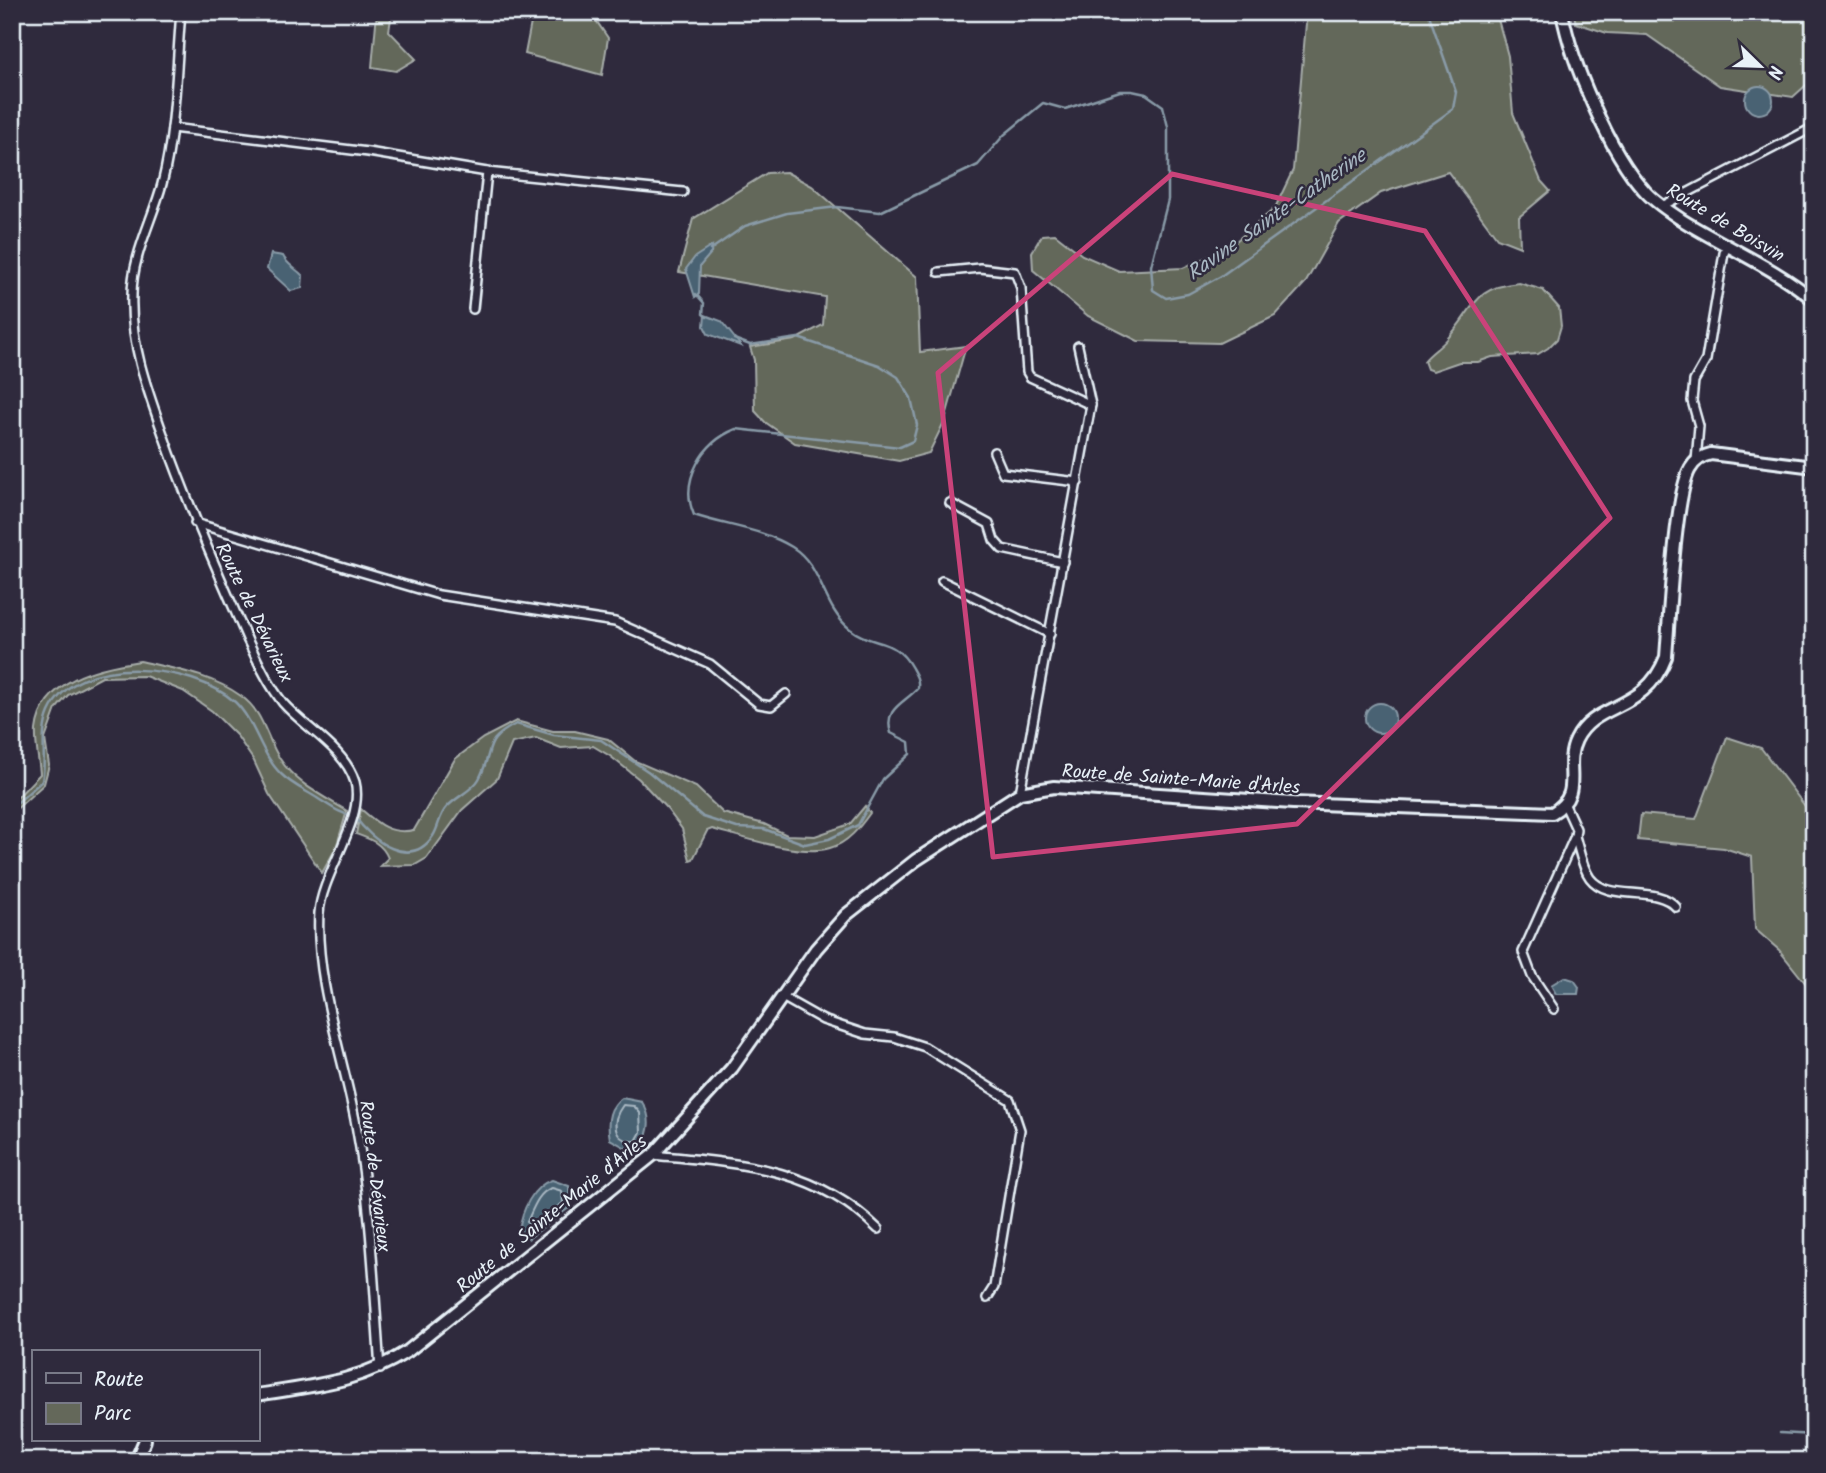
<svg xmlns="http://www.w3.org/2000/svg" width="1826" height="1473" font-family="Kalam,sans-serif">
<rect width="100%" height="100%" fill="#2f2a3d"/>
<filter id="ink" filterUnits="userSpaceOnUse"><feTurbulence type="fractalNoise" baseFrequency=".0143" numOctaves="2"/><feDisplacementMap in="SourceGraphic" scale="14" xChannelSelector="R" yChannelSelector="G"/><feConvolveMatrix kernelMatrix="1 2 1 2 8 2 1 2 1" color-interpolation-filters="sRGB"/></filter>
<g filter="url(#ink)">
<g fill="#64685a" stroke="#a6aca9" stroke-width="2">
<polygon points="377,12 392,12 389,31 416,59 396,71 372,67"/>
<polygon points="533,12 595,19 608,38 602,75 525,54"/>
<polygon points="1307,12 1496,12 1508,56 1513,113 1541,181 1550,191 1519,217 1520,247 1497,238 1448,172 1381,193 1339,223 1306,282 1275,316 1219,343 1138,341 1088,316 1033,270 1032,252 1042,235 1055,234 1082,255 1119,271 1183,268 1229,247 1275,208 1293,170"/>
<polygon points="1573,12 1814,12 1814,78 1793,97 1720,86 1647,35 1607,33 1576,23"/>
<polygon points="786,172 812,186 917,277 920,352 966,346 945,420 929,453 899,461 795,443 765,422 755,411 754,360 750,347 795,340 823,325 825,297 679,272 693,219 767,173"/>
<path d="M1519 283 1543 290 1559 308 1561 326 1557 339 1548 348 1538 354 1492 357 1478 362H1459L1433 371 1427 369 1424 361C1431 352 1441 347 1448 338 1475 308 1473 287 1519 283Z"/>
<path d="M140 661C175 669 212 675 241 696 264 712 266 738 280 759 295 783 323 796 347 811L336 848 322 873 269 794 254 761 237 736 212 711 183 691 145 676 102 677 68 695 56 709 45 739 49 765 44 784 12 813V803L40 774C39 760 35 744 36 730 42 679 99 667 140 661Z"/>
<path d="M516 721 553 731H575L608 739 635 761 696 787 723 813 764 824 787 835 815 836 850 824 865 806 870 813C860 827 848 843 830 848 801 857 742 837 712 829L707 831 693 859 690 860 682 829 667 809 639 779 610 756 593 746 561 748 536 738 512 743 497 779 462 810 427 858 415 865 380 866 388 858C382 843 370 839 356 834L361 809C378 824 390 835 414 830L455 759 483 738Z"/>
<polygon points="1727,737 1761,748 1814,818 1814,994 1779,950 1755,929 1752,857 1724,848 1638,840 1641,814 1696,819"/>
</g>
<g fill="#4a6273" stroke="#899ba8" stroke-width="2">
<circle cx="1759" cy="100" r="14"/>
<polygon points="712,246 711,253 700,266 699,294 695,297 686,269 695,257"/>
<path d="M271 254 283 256C288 266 296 268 303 276L302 288 291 291 267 269Z"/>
<polygon points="705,315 721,321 741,346 708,334 704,326"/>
<circle cx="1380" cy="718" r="15"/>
<polygon points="1564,977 1574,980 1579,987 1578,994 1556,994 1551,985"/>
<path d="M622 1098 642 1102C652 1117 650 1130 642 1146L628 1149 610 1139C607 1124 608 1107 622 1098Z"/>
<path d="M552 1180 569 1186 570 1207 528 1239 519 1230C522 1211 532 1186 552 1180Z"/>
</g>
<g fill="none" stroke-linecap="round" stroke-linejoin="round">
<g stroke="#a9b8c3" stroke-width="2">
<path d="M623 1105 634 1106 640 1113 641 1132 636 1141C612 1142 611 1121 623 1105Z"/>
<path d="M552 1188 562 1191 563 1203 529 1227 527 1222C533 1209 538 1192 552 1188Z"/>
</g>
<g stroke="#899ba8" stroke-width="2.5">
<polyline points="710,250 745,226 787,213 837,207 880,212 978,165 1004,135 1043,103 1065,109 1120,91 1132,91 1146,94 1163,106 1168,127 1168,200 1151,266 1153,290 1166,298 1188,294 1221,276 1453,109 1456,92 1428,12"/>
<polyline points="696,294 704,303 703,314 707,317"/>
<path d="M12 807 42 781C47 758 39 735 49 712 76 651 193 664 235 702 255 721 261 755 281 774 291 784 306 791 317 798 330 806 340 814 355 817 372 841 410 870 433 836 439 827 439 815 447 807 456 797 473 790 479 779 495 749 481 742 516 724L554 735 601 740 649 772 703 817 737 828 764 829 805 844 829 839 858 825 883 779 910 754 909 742 891 733C883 708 905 703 918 688 919 680 916 675 912 668 894 636 874 648 850 629 822 607 823 566 792 547 763 529 726 526 694 515 679 480 703 442 736 429L900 447 913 441 917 425 911 398 898 377 879 365 798 338 750 345 734 339"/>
<polyline points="1780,1433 1814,1435"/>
</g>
<defs>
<g id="street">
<path d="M181 12C176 69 176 129 162 184 152 221 132 256 132 295 130 343 147 389 163 434 188 505 218 572 248 641 258 662 268 684 283 703 305 728 345 749 355 782 365 820 322 873 319 913 315 980 344 1059 356 1125 371 1205 374 1288 380 1369"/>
<polyline points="172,128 368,152 487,172 683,192"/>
<polyline points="1662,206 1814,127"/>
<polyline points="939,272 980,268 1015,272 1021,288 1027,372 1030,377 1091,405"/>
<polyline points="473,309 487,172"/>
<polyline points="994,452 1003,473 1078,482"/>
<polyline points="1696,461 1699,426 1692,401 1694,381 1706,360 1724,253 1728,246"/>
<polyline points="950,503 989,524 994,540 1002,549 1063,562"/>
<polyline points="195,523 439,595 615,622 710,664 759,704 771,706 786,694"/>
<polyline points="942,581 1050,634"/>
<polyline points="1020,793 1091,405 1078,346"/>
<path d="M1575 836C1579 849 1582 867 1590 878 1609 903 1656 884 1676 907"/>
<polyline points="784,998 823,1020 865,1034 894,1037 925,1047 1010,1100 1020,1130 994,1287 987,1298"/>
<polyline points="1554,1009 1532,976 1523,952 1575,836 1576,829 1565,805"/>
<path d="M653 1155C736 1163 815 1166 878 1229"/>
</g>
<g id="secondary">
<path d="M1562 12C1571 62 1610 153 1644 190 1654 202 1669 211 1682 220 1725 247 1774 267 1814 300"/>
<path d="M257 1395C316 1385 357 1383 408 1351L653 1155 732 1068 816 949 846 915 916 860 1020 793 1054 787 1293 803 1552 813C1586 793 1562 768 1576 740 1595 701 1645 713 1666 657 1669 620 1675 494 1690 469 1695 460 1702 456 1711 454L1814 467"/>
<polyline points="136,1461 145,1440"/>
</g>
</defs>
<use href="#street" stroke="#e8f1f8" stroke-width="12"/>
<use href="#secondary" stroke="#e8f1f8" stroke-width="16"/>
<use href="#street" stroke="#2f2a3d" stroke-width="7"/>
<use href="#secondary" stroke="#2f2a3d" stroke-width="10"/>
</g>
</g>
<path fill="none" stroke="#ca437a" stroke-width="5" stroke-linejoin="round" d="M1172 174 1425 231 1610 518 1297 824 993 857 938 373Z"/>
<g text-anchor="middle" stroke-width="5" stroke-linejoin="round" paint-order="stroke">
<g font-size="19" fill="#e8f1f8" stroke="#2f2a3d">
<text transform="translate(1726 222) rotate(31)" y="7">Route de Boisvin</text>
<text transform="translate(255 612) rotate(64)" y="7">Route de Dévarieux</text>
<text transform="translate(1181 778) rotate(4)" y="7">Route de Sainte-Marie d'Arles</text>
<text transform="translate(376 1176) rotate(83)" y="7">Route de Dévarieux</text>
<text transform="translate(551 1213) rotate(-39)" y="7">Route de Sainte-Marie d'Arles</text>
</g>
<g font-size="21" font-style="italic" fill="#a9b8c3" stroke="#2f2a3d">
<text transform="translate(1276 214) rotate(-35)" y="7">Ravine Sainte-Catherine</text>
</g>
</g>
<rect width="1826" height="1473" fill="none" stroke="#2f2a3d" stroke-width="42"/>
<rect x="21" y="21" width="1784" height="1431" fill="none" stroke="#e8f1f8" stroke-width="2.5" filter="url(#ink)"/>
<rect x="32" y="1350" width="228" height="91" fill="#2f2a3d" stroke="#797a88" stroke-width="2"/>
<rect x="46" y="1373" width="35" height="10" fill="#2f2a3d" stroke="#797a88" stroke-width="2"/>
<text x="94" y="1386" font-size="21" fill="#e8f1f8">Route</text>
<rect x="46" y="1403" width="35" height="21" fill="#64685a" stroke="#797a88" stroke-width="2"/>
<text x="94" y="1420" font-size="21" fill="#e8f1f8">Parc</text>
<g transform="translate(1760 66) rotate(113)" stroke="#2f2a3d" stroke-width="5" paint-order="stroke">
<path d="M0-5L12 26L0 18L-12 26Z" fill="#e8f1f8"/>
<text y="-10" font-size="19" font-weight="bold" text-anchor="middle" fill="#e8f1f8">N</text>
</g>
</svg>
